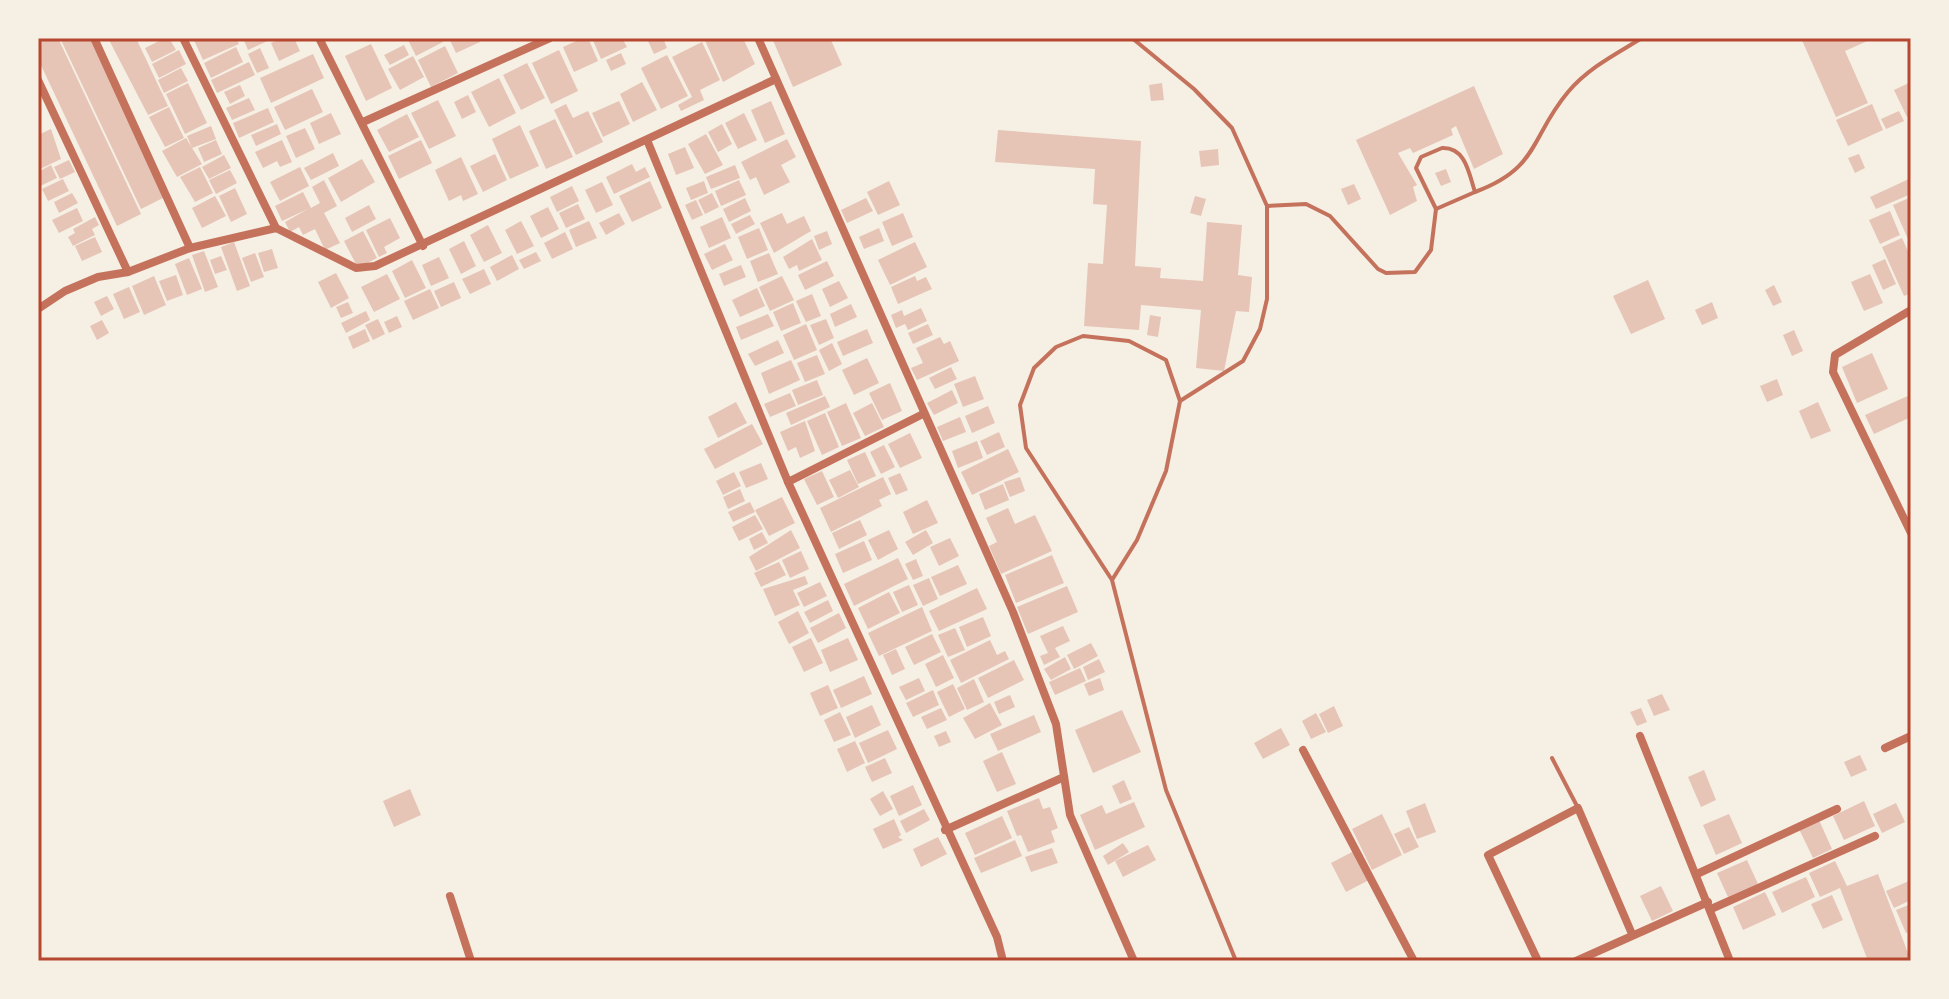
<svg xmlns="http://www.w3.org/2000/svg" width="1949" height="999" font-family="'Exo 2',sans-serif">
<rect width="100%" height="100%" fill="#f6efe4"/>
<g fill="#e6c5b7">
<polygon points="38,38 58,38 141,214 117,226 38,59"/>
<polygon points="60,38 90,38 165,197 141,209"/>
<polygon points="108,38 136,38 168,106 148,115"/>
<polygon points="165,38 169,38 176,50 152,62 145,48"/>
<polygon points="193,38 236,38 239,44 203,60"/>
<polygon points="243,38 274,38 248,50"/>
<polygon points="282,38 294,38 300,51 279,61 271,43"/>
<polygon points="407,38 442,38 443,42 416,56"/>
<polygon points="449,38 478,38 480,42 456,53"/>
<polygon points="583,38 588,38 598,61 574,72 563,47"/>
<polygon points="592,38 622,38 627,47 601,59"/>
<polygon points="657,38 663,38 667,48 654,54 648,41"/>
<polygon points="704,38 743,38 755,64 723,82"/>
<polygon points="772,38 830,38 842,65 793,87"/>
<polygon points="1801,38 1874,38 1845,51 1868,103 1836,117"/>
<polygon points="702,42 720,80 700,90 704,100 681,111 678,105 692,97 672,57"/>
<polygon points="371,44 392,88 366,101 345,56"/>
<polygon points="404,45 409,55 390,65 384,55"/>
<polygon points="445,46 458,73 431,87 418,60"/>
<polygon points="236,47 243,62 211,78 204,63"/>
<polygon points="260,48 269,68 257,73 248,54"/>
<polygon points="179,50 186,64 159,78 152,64"/>
<polygon points="559,50 578,91 551,104 532,63"/>
<polygon points="621,53 626,64 611,71 606,60"/>
<polygon points="313,54 324,78 271,103 260,78"/>
<polygon points="667,55 688,96 661,109 641,68"/>
<polygon points="413,56 424,77 400,90 388,69"/>
<polygon points="249,62 255,75 217,93 211,80"/>
<polygon points="527,63 545,98 521,110 503,75"/>
<polygon points="181,68 188,81 164,93 158,80"/>
<polygon points="499,78 516,113 489,127 471,92"/>
<polygon points="642,82 657,110 633,122 620,94"/>
<polygon points="1911,82 1911,115 1907,117 1894,90"/>
<polygon points="188,83 207,123 185,134 166,94"/>
<polygon points="1162,83 1164,100 1151,101 1149,85"/>
<polygon points="240,85 245,96 230,104 224,92"/>
<polygon points="1474,86 1503,154 1474,169 1456,126 1451,129 1453,135 1413,153 1410,148 1398,153 1417,185 1413,187 1417,201 1390,215 1356,140"/>
<polygon points="312,89 323,112 285,130 274,107"/>
<polygon points="468,95 476,112 462,119 454,102"/>
<polygon points="249,98 255,110 232,120 226,108"/>
<polygon points="438,100 456,136 429,149 411,113"/>
<polygon points="619,101 630,124 603,137 592,113"/>
<polygon points="771,101 785,134 765,143 751,110"/>
<polygon points="566,104 573,118 588,111 603,142 576,155 554,110"/>
<polygon points="1872,104 1883,130 1848,146 1836,120"/>
<polygon points="169,107 184,138 165,147 149,117"/>
<polygon points="268,108 274,122 239,138 233,123"/>
<polygon points="1899,111 1904,121 1886,129 1881,119"/>
<polygon points="331,113 341,134 319,144 310,123"/>
<polygon points="744,113 757,140 738,149 725,123"/>
<polygon points="407,114 419,137 389,152 377,130"/>
<polygon points="555,119 573,157 546,169 529,131"/>
<polygon points="277,124 281,134 256,146 251,135"/>
<polygon points="722,124 732,144 718,152 708,132"/>
<polygon points="520,125 539,166 510,179 492,139"/>
<polygon points="211,126 216,139 192,148 187,136"/>
<polygon points="305,128 315,149 296,158 286,136"/>
<polygon points="51,129 61,159 38,170 38,135"/>
<polygon points="998,130 1141,141 1135,266 1161,268 1160,278 1203,281 1207,222 1242,225 1238,275 1252,277 1249,312 1236,311 1224,371 1196,368 1201,310 1141,305 1139,330 1084,326 1088,263 1103,264 1107,205 1093,204 1095,169 995,162"/>
<polygon points="706,134 723,165 705,174 688,144"/>
<polygon points="186,138 202,164 177,177 162,151"/>
<polygon points="787,139 796,157 781,165 790,182 764,195 756,177 750,180 741,162"/>
<polygon points="216,140 222,154 204,162 198,148"/>
<polygon points="282,140 292,162 280,167 277,161 263,168 255,152"/>
<polygon points="421,140 432,163 399,179 388,156"/>
<polygon points="685,147 694,168 676,175 668,154"/>
<polygon points="1218,149 1219,165 1201,167 1199,151"/>
<polygon points="333,153 339,166 311,180 304,168"/>
<polygon points="495,154 507,180 483,192 470,166"/>
<polygon points="1859,154 1865,168 1855,173 1848,158"/>
<polygon points="224,155 231,168 209,179 202,167"/>
<polygon points="461,157 478,194 463,201 461,195 449,201 435,170"/>
<polygon points="362,159 375,182 341,202 328,178"/>
<polygon points="69,160 75,172 60,179 54,167"/>
<polygon points="632,164 636,172 645,167 650,177 614,194 606,177"/>
<polygon points="51,165 57,178 38,187 38,172"/>
<polygon points="735,165 740,178 711,189 706,177"/>
<polygon points="200,167 213,193 195,202 180,177"/>
<polygon points="300,167 309,186 280,201 270,182"/>
<polygon points="1446,169 1451,182 1441,186 1435,173"/>
<polygon points="230,170 237,183 216,194 209,180"/>
<polygon points="1911,178 1911,194 1876,209 1870,197"/>
<polygon points="63,179 69,191 48,201 42,189"/>
<polygon points="324,180 337,206 324,213 340,243 325,250 315,229 303,235 299,227 290,232 285,222 308,209 282,221 275,206 303,192 311,208 320,203 312,187"/>
<polygon points="739,180 746,195 721,206 715,191"/>
<polygon points="650,181 662,208 632,222 619,196"/>
<polygon points="704,181 708,193 691,200 686,188"/>
<polygon points="889,181 900,205 878,215 867,192"/>
<polygon points="602,182 613,205 596,213 585,190"/>
<polygon points="1354,184 1361,199 1348,205 1341,189"/>
<polygon points="572,186 579,201 557,212 550,197"/>
<polygon points="235,188 247,214 231,222 219,196"/>
<polygon points="72,193 78,203 59,213 54,202"/>
<polygon points="712,193 719,207 705,214 698,200"/>
<polygon points="215,196 226,216 202,228 192,208"/>
<polygon points="1195,196 1206,199 1201,216 1190,213"/>
<polygon points="1911,197 1911,246 1893,205"/>
<polygon points="745,198 751,211 729,222 723,209"/>
<polygon points="866,198 873,211 847,223 841,210"/>
<polygon points="696,200 703,215 692,220 685,205"/>
<polygon points="578,204 585,219 566,228 559,213"/>
<polygon points="369,205 376,219 352,232 345,218"/>
<polygon points="548,207 559,229 541,238 530,216"/>
<polygon points="77,208 83,221 59,233 52,220"/>
<polygon points="1890,211 1900,235 1880,244 1869,220"/>
<polygon points="619,213 625,224 606,235 599,223"/>
<polygon points="782,213 787,224 804,216 811,231 774,253 760,223"/>
<polygon points="903,213 913,237 892,246 882,222"/>
<polygon points="750,215 755,224 736,234 731,224"/>
<polygon points="95,217 99,225 92,229 95,235 73,246 68,237 75,233 73,229"/>
<polygon points="722,217 731,238 709,248 700,227"/>
<polygon points="390,218 400,238 384,247 387,253 379,257 366,230"/>
<polygon points="521,221 534,246 517,254 505,230"/>
<polygon points="589,221 597,238 576,247 569,230"/>
<polygon points="488,225 502,253 484,262 470,235"/>
<polygon points="759,228 768,250 747,259 738,237"/>
<polygon points="879,228 884,241 864,249 859,237"/>
<polygon points="363,231 377,258 358,268 344,241"/>
<polygon points="827,231 832,244 819,250 814,236"/>
<polygon points="565,232 573,249 552,259 544,243"/>
<polygon points="95,237 102,252 82,261 75,246"/>
<polygon points="1902,238 1911,258 1911,293 1904,296 1882,247"/>
<polygon points="812,239 822,260 799,271 797,265 789,269 783,257"/>
<polygon points="464,241 476,266 461,274 449,249"/>
<polygon points="234,242 250,286 237,291 221,247"/>
<polygon points="915,242 927,267 890,285 878,260"/>
<polygon points="725,244 733,260 712,270 704,254"/>
<polygon points="272,249 278,268 264,272 258,253"/>
<polygon points="204,251 218,287 205,292 192,255"/>
<polygon points="536,252 541,261 524,269 519,260"/>
<polygon points="255,253 264,277 251,282 242,258"/>
<polygon points="769,253 778,274 758,282 750,261"/>
<polygon points="512,255 519,269 497,281 490,267"/>
<polygon points="221,256 227,270 215,274 210,260"/>
<polygon points="439,257 449,278 431,286 422,265"/>
<polygon points="189,258 202,289 187,295 175,264"/>
<polygon points="1885,259 1896,284 1883,290 1872,265"/>
<polygon points="412,260 426,288 405,298 392,271"/>
<polygon points="827,261 834,276 805,290 798,275"/>
<polygon points="741,265 746,277 724,286 719,274"/>
<polygon points="484,269 491,284 470,294 462,279"/>
<polygon points="336,273 349,298 331,308 318,282"/>
<polygon points="387,274 400,299 374,312 361,287"/>
<polygon points="1870,274 1883,303 1864,311 1851,282"/>
<polygon points="176,275 183,295 167,301 159,281"/>
<polygon points="154,276 166,305 144,315 132,286"/>
<polygon points="782,276 794,300 770,311 759,287"/>
<polygon points="915,276 917,281 926,277 932,289 898,304 891,287"/>
<polygon points="1648,280 1665,319 1631,334 1613,296"/>
<polygon points="839,281 848,298 830,307 822,289"/>
<polygon points="454,282 461,298 441,307 434,291"/>
<polygon points="1774,285 1782,302 1773,306 1765,290"/>
<polygon points="129,287 140,312 124,319 113,294"/>
<polygon points="757,288 765,306 740,317 732,300"/>
<polygon points="430,289 439,308 413,320 404,301"/>
<polygon points="812,294 821,316 806,322 796,301"/>
<polygon points="107,296 114,309 101,316 94,302"/>
<polygon points="348,302 353,313 341,318 336,307"/>
<polygon points="1712,302 1718,318 1702,325 1695,310"/>
<polygon points="793,303 801,323 781,331 773,312"/>
<polygon points="851,304 857,317 835,327 830,314"/>
<polygon points="921,308 927,321 908,330 905,324 896,328 891,315 902,310 904,316"/>
<polygon points="366,311 370,320 346,333 341,323"/>
<polygon points="768,314 774,326 741,340 736,327"/>
<polygon points="1150,315 1161,317 1158,337 1147,335"/>
<polygon points="397,316 402,327 389,333 384,322"/>
<polygon points="378,319 385,334 373,340 365,325"/>
<polygon points="826,319 834,338 819,345 810,325"/>
<polygon points="102,320 109,333 97,340 90,326"/>
<polygon points="806,324 817,350 794,360 783,335"/>
<polygon points="928,324 933,335 913,344 908,333"/>
<polygon points="365,329 370,341 353,349 348,337"/>
<polygon points="867,329 873,343 843,356 837,342"/>
<polygon points="1794,330 1803,351 1792,356 1783,335"/>
<polygon points="940,337 944,344 950,341 959,361 917,380 911,368 923,363 916,348"/>
<polygon points="778,340 784,353 755,366 748,354"/>
<polygon points="832,343 842,364 829,371 819,350"/>
<polygon points="1872,353 1888,389 1857,403 1842,367"/>
<polygon points="817,355 825,374 805,382 797,363"/>
<polygon points="867,358 879,383 854,395 842,370"/>
<polygon points="791,360 800,380 769,394 761,373"/>
<polygon points="951,367 957,379 935,389 929,378"/>
<polygon points="975,376 984,399 963,407 954,384"/>
<polygon points="1777,379 1783,395 1767,402 1760,386"/>
<polygon points="817,380 823,395 798,405 792,390"/>
<polygon points="890,383 902,411 882,420 869,393"/>
<polygon points="952,390 958,403 934,415 927,403"/>
<polygon points="790,393 796,406 770,417 764,404"/>
<polygon points="1910,395 1911,417 1874,434 1865,415"/>
<polygon points="825,396 830,407 791,425 786,413"/>
<polygon points="736,402 747,423 718,438 708,417"/>
<polygon points="1818,402 1831,431 1811,439 1799,411"/>
<polygon points="846,403 861,438 842,446 827,412"/>
<polygon points="872,403 884,427 865,436 853,413"/>
<polygon points="988,406 995,423 972,433 965,416"/>
<polygon points="825,413 839,447 822,455 807,421"/>
<polygon points="960,417 966,432 943,441 937,427"/>
<polygon points="805,421 815,451 800,458 796,447 788,451 780,432"/>
<polygon points="752,424 763,444 715,469 704,449"/>
<polygon points="999,432 1005,447 987,455 980,441"/>
<polygon points="910,433 922,458 900,468 888,444"/>
<polygon points="977,441 983,458 958,468 952,451"/>
<polygon points="884,445 895,467 881,474 870,452"/>
<polygon points="1008,449 1019,472 972,495 961,472"/>
<polygon points="865,452 876,476 858,484 847,460"/>
<polygon points="761,463 768,479 746,488 739,472"/>
<polygon points="850,470 859,487 838,498 829,480"/>
<polygon points="822,471 834,497 817,505 804,479"/>
<polygon points="734,472 741,486 723,495 716,481"/>
<polygon points="900,473 908,490 896,495 888,478"/>
<polygon points="883,477 891,494 879,500 882,506 831,532 820,508"/>
<polygon points="1020,477 1025,491 1010,497 1004,482"/>
<polygon points="1003,484 1009,500 985,510 979,494"/>
<polygon points="740,489 745,501 728,509 723,497"/>
<polygon points="782,497 795,523 769,536 755,510"/>
<polygon points="927,500 938,523 913,534 903,512"/>
<polygon points="750,502 755,512 733,522 728,512"/>
<polygon points="1008,508 1015,524 1035,515 1052,551 1001,574 989,546 997,542 986,518"/>
<polygon points="755,515 763,529 739,541 732,527"/>
<polygon points="860,520 867,535 839,549 832,533"/>
<polygon points="791,530 800,548 756,571 749,557"/>
<polygon points="889,530 898,549 878,560 868,540"/>
<polygon points="926,530 933,543 913,555 905,542"/>
<polygon points="762,532 768,543 754,550 749,539"/>
<polygon points="950,538 959,556 939,566 930,547"/>
<polygon points="864,541 872,560 843,573 835,554"/>
<polygon points="801,551 809,569 790,578 782,560"/>
<polygon points="1052,555 1064,583 1016,603 1005,575"/>
<polygon points="898,558 908,579 854,606 844,584"/>
<polygon points="916,559 923,576 913,580 905,564"/>
<polygon points="779,562 786,575 761,587 754,573"/>
<polygon points="958,565 967,584 940,596 931,577"/>
<polygon points="805,576 808,584 793,590 800,605 775,616 763,589"/>
<polygon points="929,578 938,599 923,606 913,585"/>
<polygon points="820,582 827,596 804,607 797,593"/>
<polygon points="909,585 918,605 902,612 893,592"/>
<polygon points="1067,586 1078,612 1028,634 1017,607"/>
<polygon points="977,588 987,609 939,631 929,611"/>
<polygon points="889,592 900,613 868,629 858,608"/>
<polygon points="828,600 833,611 810,623 804,612"/>
<polygon points="922,607 932,631 879,656 868,633"/>
<polygon points="798,611 809,633 789,644 778,622"/>
<polygon points="839,613 846,628 818,643 810,628"/>
<polygon points="983,617 991,636 967,647 959,627"/>
<polygon points="1063,626 1070,641 1055,648 1060,657 1044,665 1040,656 1048,653 1040,636"/>
<polygon points="955,628 965,650 948,657 938,635"/>
<polygon points="932,634 941,652 914,665 905,647"/>
<polygon points="811,638 823,663 804,672 792,647"/>
<polygon points="848,638 858,660 830,672 821,650"/>
<polygon points="990,640 997,655 1005,651 1009,659 961,683 950,660"/>
<polygon points="1091,643 1098,656 1074,669 1067,655"/>
<polygon points="896,649 905,669 892,675 883,655"/>
<polygon points="943,655 954,678 936,687 925,664"/>
<polygon points="1065,657 1071,669 1051,680 1044,669"/>
<polygon points="1099,659 1105,672 1088,680 1083,667"/>
<polygon points="1014,660 1024,680 988,698 978,678"/>
<polygon points="1080,668 1086,681 1055,695 1049,682"/>
<polygon points="864,676 872,694 841,708 833,690"/>
<polygon points="919,678 925,691 906,700 899,687"/>
<polygon points="1100,678 1104,690 1089,696 1084,684"/>
<polygon points="974,679 984,702 967,710 957,688"/>
<polygon points="953,684 965,709 949,717 937,692"/>
<polygon points="828,685 838,708 820,716 810,693"/>
<polygon points="933,690 939,705 913,717 906,703"/>
<polygon points="1662,694 1670,710 1654,716 1647,700"/>
<polygon points="1010,695 1015,707 999,714 994,702"/>
<polygon points="990,703 1002,725 975,739 963,718"/>
<polygon points="872,705 881,725 855,738 846,717"/>
<polygon points="1334,706 1343,726 1328,733 1319,714"/>
<polygon points="941,708 947,720 927,729 921,717"/>
<polygon points="1641,708 1647,722 1637,726 1630,712"/>
<polygon points="1122,710 1141,752 1093,773 1075,730"/>
<polygon points="840,712 851,735 834,742 824,720"/>
<polygon points="1316,713 1326,732 1311,739 1302,721"/>
<polygon points="1034,715 1041,732 998,751 990,734"/>
<polygon points="1281,728 1290,745 1263,759 1254,743"/>
<polygon points="888,730 897,749 868,763 859,743"/>
<polygon points="946,731 951,742 939,747 934,736"/>
<polygon points="855,741 865,763 847,772 837,749"/>
<polygon points="1002,752 1016,784 997,792 983,761"/>
<polygon points="1860,755 1867,770 1851,777 1844,762"/>
<polygon points="885,758 892,773 872,782 865,767"/>
<polygon points="1704,770 1716,800 1701,807 1688,777"/>
<polygon points="1124,780 1132,799 1120,804 1112,786"/>
<polygon points="913,785 922,805 899,816 890,796"/>
<polygon points="410,789 421,815 394,827 383,801"/>
<polygon points="883,791 893,809 880,816 870,799"/>
<polygon points="1039,798 1043,809 1050,807 1058,828 1051,831 1055,842 1028,852 1021,835 1017,836 1007,811"/>
<polygon points="1864,801 1875,826 1844,840 1833,816"/>
<polygon points="1134,802 1145,827 1095,850 1080,815 1102,805 1106,814"/>
<polygon points="1425,803 1436,832 1417,839 1406,811"/>
<polygon points="1896,803 1905,822 1882,833 1873,814"/>
<polygon points="924,809 930,820 906,833 900,821"/>
<polygon points="1382,814 1402,855 1372,870 1352,829"/>
<polygon points="1729,814 1742,843 1716,855 1703,825"/>
<polygon points="1002,816 1012,838 975,855 965,833"/>
<polygon points="894,819 901,835 898,837 903,840 883,849 873,829"/>
<polygon points="1819,820 1832,849 1813,858 1799,829"/>
<polygon points="1409,827 1419,847 1404,854 1394,834"/>
<polygon points="938,837 947,854 921,867 913,849"/>
<polygon points="1015,840 1022,856 981,873 974,858"/>
<polygon points="1123,843 1129,852 1108,865 1103,856"/>
<polygon points="1148,845 1156,860 1123,877 1115,861"/>
<polygon points="1052,848 1058,863 1031,872 1025,857"/>
<polygon points="1354,851 1369,880 1346,892 1331,863"/>
<polygon points="1747,860 1758,884 1728,897 1717,873"/>
<polygon points="1835,861 1847,886 1878,874 1911,961 1868,961 1840,888 1820,897 1809,873"/>
<polygon points="1806,877 1815,897 1782,913 1772,892"/>
<polygon points="1909,881 1911,900 1894,908 1886,891"/>
<polygon points="1661,886 1673,911 1652,921 1640,896"/>
<polygon points="1765,892 1776,915 1743,930 1733,907"/>
<polygon points="1832,895 1843,920 1823,929 1811,904"/>
<polygon points="1911,904 1911,931 1906,933 1896,910"/>
</g>
<g fill="none" stroke-linecap="round" stroke-linejoin="round">
<g stroke="#c5725c" stroke-width="4">
<polyline points="1132,38 1194,89 1232,128 1267,206 1267,299 1260,329 1243,361 1180,401"/>
<path d="M1442 148C1466 147 1469 174 1475 192L1436 209 1416 168 1421 157Z"/>
<path d="M1475 192C1540 168 1530 137 1568 92 1588 68 1616 54 1642 38"/>
<polyline points="1267,206 1306,204 1330,216 1378,269 1386,273 1415,272 1431,250 1436,209"/>
<polyline points="1112,580 1137,540 1166,471 1180,401 1166,360 1129,341 1083,336 1056,347 1034,368 1020,405 1026,448 1112,580 1166,790 1236,961"/>
<polyline points="1552,758 1578,808"/>
</g>
<g stroke="#c5725c" stroke-width="8">
<polyline points="94,38 190,248"/>
<polyline points="183,38 276,228"/>
<polyline points="319,38 423,246"/>
<polyline points="758,38 1013,612 1056,724 1070,815 1134,961"/>
<polyline points="38,80 128,272"/>
<polyline points="363,122 550,38"/>
<polyline points="647,140 788,482 997,937 1003,961"/>
<polyline points="38,309 65,291 98,277 128,272 190,248 276,228 356,268 375,266 776,79"/>
<polyline points="1911,310 1835,355 1833,372 1911,533"/>
<polyline points="788,482 923,414"/>
<polyline points="1640,736 1730,961"/>
<polyline points="1885,748 1911,736"/>
<polyline points="1303,750 1414,961"/>
<polyline points="945,830 1064,777"/>
<polyline points="1697,874 1837,809"/>
<polyline points="450,896 471,961"/>
<polyline points="1711,909 1875,836"/>
<polyline points="1538,961 1488,855 1578,808 1632,934"/>
<polyline points="1576,961 1708,902"/>
</g>
</g>
<rect width="1949" height="999" fill="none" stroke="#f6efe4" stroke-width="80"/>
<rect x="40" y="40" width="1869" height="919" fill="none" stroke="#b5482f" stroke-width="3"/>
</svg>
